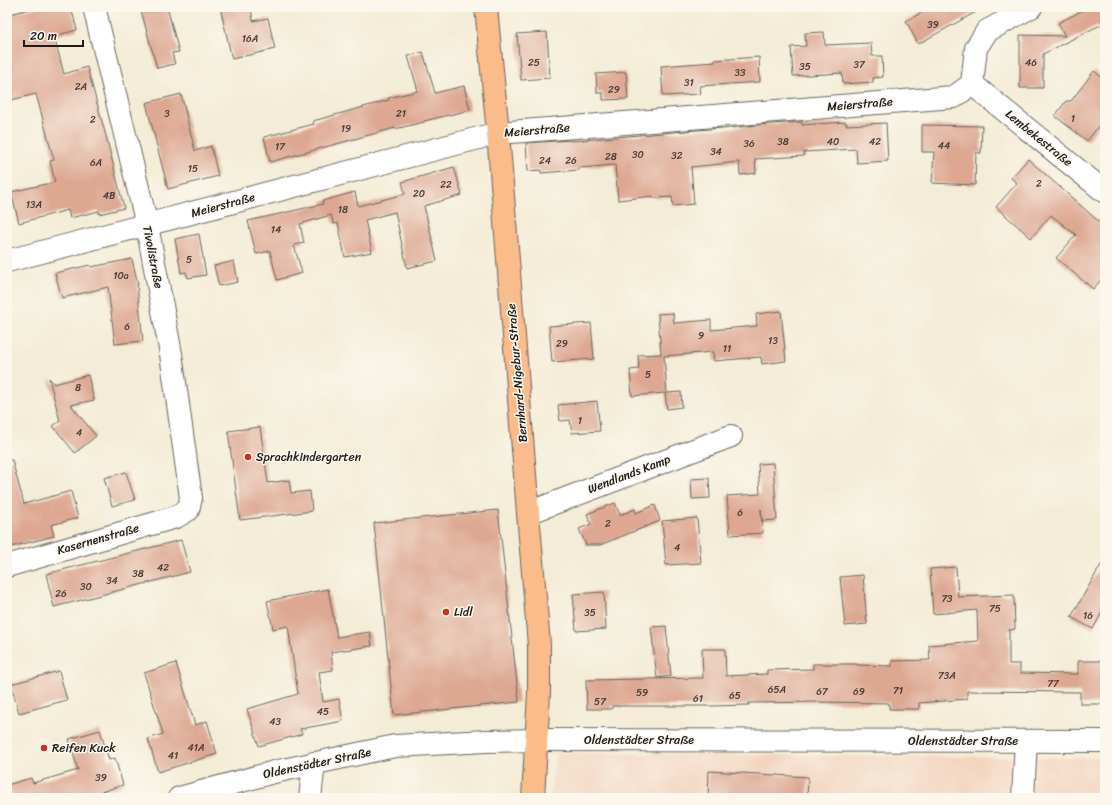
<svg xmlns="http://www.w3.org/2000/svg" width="1112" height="805" font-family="Sriracha,sans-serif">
<rect width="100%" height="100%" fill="#fbf7ec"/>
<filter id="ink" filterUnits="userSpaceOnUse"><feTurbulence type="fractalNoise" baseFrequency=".025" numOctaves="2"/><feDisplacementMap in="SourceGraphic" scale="8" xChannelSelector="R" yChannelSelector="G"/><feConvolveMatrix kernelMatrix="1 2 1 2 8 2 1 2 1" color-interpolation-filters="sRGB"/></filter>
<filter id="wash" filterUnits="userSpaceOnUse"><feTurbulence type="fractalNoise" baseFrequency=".012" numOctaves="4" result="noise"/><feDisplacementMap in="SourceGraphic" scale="16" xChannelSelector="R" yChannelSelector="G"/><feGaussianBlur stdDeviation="0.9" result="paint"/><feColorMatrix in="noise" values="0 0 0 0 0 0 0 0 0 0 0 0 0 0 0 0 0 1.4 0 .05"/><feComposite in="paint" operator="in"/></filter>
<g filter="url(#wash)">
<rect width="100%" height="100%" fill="#f3ecd6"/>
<polygon fill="#f3d4bf" points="555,753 1105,758 1105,798 550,798"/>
<g id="blocks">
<g fill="#dda792">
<polygon points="37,7 71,7 77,30 54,36 64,74 87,67 106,136 124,208 99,214 99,211 70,218 68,210 19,223 11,192 55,182 50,161 54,160 36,94 7,101 7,15"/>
<polygon points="140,7 167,7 179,52 172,53 175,64 157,68"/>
<polygon points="220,7 251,7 253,21 268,18 275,49 232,59"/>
<polygon points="932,7 985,7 918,44 906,21"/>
<polygon points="1089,7 1105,7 1105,23 1092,29 1043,54 1043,88 1020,88 1020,35 1065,36 1058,23"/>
<polygon points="547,32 550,78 521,80 517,34"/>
<polygon points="824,32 825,45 871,43 872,56 882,56 883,77 873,78 873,82 843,84 842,73 793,76 791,47 806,46 805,33"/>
<polygon points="423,52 435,93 464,86 470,110 424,121 424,122 395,129 395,128 270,162 264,137 314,124 313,121 389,100 388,98 418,91 408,56"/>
<polygon points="759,57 760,82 700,86 701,94 663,96 661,66 715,62 715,60"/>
<polygon points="1094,71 1105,80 1105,118 1087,141 1055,116 1066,101 1071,101"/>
<polygon points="626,72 628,99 603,100 603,93 597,93 596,74"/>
<polygon points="181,94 195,151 211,146 218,176 168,189 146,103"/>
<polygon points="802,122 802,125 846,122 846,125 886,123 888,161 857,163 856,149 804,152 804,156 755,159 756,173 740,175 739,162 691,167 694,204 673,206 672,197 653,198 653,196 618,200 615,165 579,168 579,170 541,173 541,170 528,171 526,143 571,140 571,141 697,130 722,128 722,129 757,125"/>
<polygon points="922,125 982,126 981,153 976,153 975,185 932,183 934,152 922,152"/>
<polygon points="1028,159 1105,227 1105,275 1093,289 1056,258 1076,235 1051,215 1031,238 996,207 1017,183 1011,178"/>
<polygon points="454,167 462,195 424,206 437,261 407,268 395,212 365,220 372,252 345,257 338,223 334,224 331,215 300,224 304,243 294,245 302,273 277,280 270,251 256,254 248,221 323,204 322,201 355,192 358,206 405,194 402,182"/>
<polygon points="199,234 206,275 188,278 186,272 181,273 175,239"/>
<polygon points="132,259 138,285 137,285 143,341 115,344 108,287 62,298 55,273 90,265 91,267"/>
<polygon points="234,261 238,282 219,286 214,266"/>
<polygon points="781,311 786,361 762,364 761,357 714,361 713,352 664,356 667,393 681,392 682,407 667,409 665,393 632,396 630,370 639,369 638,355 661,354 658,314 673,313 674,323 711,320 711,330 757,326 756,314"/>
<polygon points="591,323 594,359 552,362 549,326"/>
<polygon points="88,375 94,400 71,405 96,436 75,453 53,426 60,421 49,378 54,384"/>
<polygon points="597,401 600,431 572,433 570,420 560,421 558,405"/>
<polygon points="260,427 268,483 289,480 291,493 310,491 312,511 240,520 228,431"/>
<polygon points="7,460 12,460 24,504 71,491 78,518 51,525 54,536 7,548"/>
<polygon points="773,463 777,520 762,521 761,509 763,533 730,535 727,496 760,494 758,464"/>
<polygon points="126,472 135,500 112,506 104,478"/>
<polygon points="709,478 710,498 692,499 691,479"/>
<polygon points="615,503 620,515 635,509 636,513 655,505 660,521 600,545 586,545 579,529 591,524 587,514"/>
<polygon points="498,510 519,702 394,715 374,523"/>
<polygon points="697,518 701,563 666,565 662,521"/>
<polygon points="181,540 190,572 54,607 46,574"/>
<polygon points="1105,558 1105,607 1093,629 1071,617"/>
<polygon points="956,567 958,597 1014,595 1015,629 1009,630 1009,664 1020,664 1020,673 1078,674 1078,661 1105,661 1105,704 1080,704 1080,692 967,691 967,699 919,703 919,709 889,709 889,703 819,702 749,703 749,705 710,706 612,706 612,709 587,709 586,680 703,678 702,649 725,649 726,676 767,674 767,670 813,669 813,664 857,664 857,665 892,666 892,661 930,660 929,645 978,641 977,610 933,614 930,569"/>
<polygon points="863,575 867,624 845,626 840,577"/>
<polygon points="328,589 337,637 370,632 372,646 331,652 333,670 319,672 323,702 339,699 343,721 300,729 302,734 259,746 247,709 298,694 288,626 273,629 267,601"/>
<polygon points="604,592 606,629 576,631 573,594"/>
<polygon points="666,626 671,676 657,678 651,627"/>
<polygon points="176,663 195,725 207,721 217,754 158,772 148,739 163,734 144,673"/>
<polygon points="59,671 67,700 19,713 11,684"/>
<polygon points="100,730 109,760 115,758 123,785 82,798 7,798 7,785 31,778 33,783 78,770 69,739"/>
<polygon points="709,771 808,777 807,798 708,798"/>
</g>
</g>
</g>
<g filter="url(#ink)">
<use href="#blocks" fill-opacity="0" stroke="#67655d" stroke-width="1"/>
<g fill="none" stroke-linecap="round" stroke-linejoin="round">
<defs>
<g id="minor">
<polyline points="972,84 1105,192"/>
<polyline points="7,261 498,133 954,97 972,84 976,48 987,31 1031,7"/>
<polyline points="528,513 731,436"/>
<polyline points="7,566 176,517 188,510 191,498 171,354 147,225 94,7"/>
<polyline points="179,798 274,772 395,746 486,741 536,740 1105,741"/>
<polyline points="310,798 314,763"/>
<polyline points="1023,798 1026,741"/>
</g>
<polyline id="major" points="486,7 498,133 528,513 539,645 539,693 533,798"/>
</defs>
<use href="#minor" stroke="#67655d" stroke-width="24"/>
<use href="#major" stroke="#67655d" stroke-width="24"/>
<use href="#minor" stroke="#fff" stroke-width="22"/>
<use href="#major" stroke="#fabc8b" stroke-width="22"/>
</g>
</g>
<g fill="#c8321e" stroke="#fbf7ec" stroke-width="1.5">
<circle cx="248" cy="457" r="4"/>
<circle cx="446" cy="612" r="4"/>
<circle cx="44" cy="748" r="4"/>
</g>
<g text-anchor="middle" stroke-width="3" stroke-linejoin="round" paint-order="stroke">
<g font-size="10" fill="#4c3f3a">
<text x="933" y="28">39</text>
<text x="250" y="42">16A</text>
<text x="534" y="66">25</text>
<text x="1031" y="66">46</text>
<text x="859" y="68">37</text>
<text x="805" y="70">35</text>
<text x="740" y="76">33</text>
<text x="689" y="86">31</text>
<text x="81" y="90">2A</text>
<text x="614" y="93">29</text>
<text x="167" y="117">3</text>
<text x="401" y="117">21</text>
<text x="1073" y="122">1</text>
<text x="93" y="123">2</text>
<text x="346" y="132">19</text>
<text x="783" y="145">38</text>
<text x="833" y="145">40</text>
<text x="875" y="145">42</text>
<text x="749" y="147">36</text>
<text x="944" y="149">44</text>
<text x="280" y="150">17</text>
<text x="716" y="155">34</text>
<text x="638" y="158">30</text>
<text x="677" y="159">32</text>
<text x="611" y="160">28</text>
<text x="545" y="164">24</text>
<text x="571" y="164">26</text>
<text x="96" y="166">6A</text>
<text x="193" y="172">15</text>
<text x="1039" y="187">2</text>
<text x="446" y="188">22</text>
<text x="419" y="197">20</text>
<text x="109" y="199">4B</text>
<text x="34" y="208">13A</text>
<text x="343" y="213">18</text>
<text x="276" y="233">14</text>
<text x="189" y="263">5</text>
<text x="121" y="279">10a</text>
<text x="127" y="330">6</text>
<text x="701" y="339">9</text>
<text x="773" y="344">13</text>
<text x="562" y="347">29</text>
<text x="727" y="352">11</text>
<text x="648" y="378">5</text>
<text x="78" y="391">8</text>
<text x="580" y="424">1</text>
<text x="79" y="436">4</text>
<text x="740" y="516">6</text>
<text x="608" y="527">2</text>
<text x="677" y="551">4</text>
<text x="163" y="571">42</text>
<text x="138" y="577">38</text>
<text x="112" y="584">34</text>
<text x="86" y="590">30</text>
<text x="61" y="597">26</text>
<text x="947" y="602">73</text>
<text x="995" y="612">75</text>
<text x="590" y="616">35</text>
<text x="1088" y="619">16</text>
<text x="947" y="679">73A</text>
<text x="1053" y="687">77</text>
<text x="777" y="693">65A</text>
<text x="898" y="694">71</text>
<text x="822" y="695">67</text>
<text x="859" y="695">69</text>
<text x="642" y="696">59</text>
<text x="735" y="699">65</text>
<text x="698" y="702">61</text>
<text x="600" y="705">57</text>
<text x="323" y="715">45</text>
<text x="275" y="725">43</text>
<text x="196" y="751">41A</text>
<text x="173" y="759">41</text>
<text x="101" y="781">39</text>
</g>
<g font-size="12" fill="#1c1c1c" stroke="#fbf7ec">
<text transform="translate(860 104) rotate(-5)" y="4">Meierstraße</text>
<text transform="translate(537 130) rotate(-5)" y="4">Meierstraße</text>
<text transform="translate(1039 138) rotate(39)" y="4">Lembekestraße</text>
<text transform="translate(223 205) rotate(-15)" y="4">Meierstraße</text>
<text transform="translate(153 257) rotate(79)" y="4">Tivolistraße</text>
<text transform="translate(517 373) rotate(-95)" y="4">Bernhard-Nigebur-Straße</text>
<text transform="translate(629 474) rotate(-21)" y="4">Wendlands Kamp</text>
<text transform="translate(98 539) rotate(-16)" y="4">Kasernenstraße</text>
<text x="639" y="744">Oldenstädter Straße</text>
<text x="963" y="745">Oldenstädter Straße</text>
<text transform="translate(317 763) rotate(-12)" y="4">Oldenstädter Straße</text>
</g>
<g font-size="12" fill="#1c1c1c" stroke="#fbf7ec" text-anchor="start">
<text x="256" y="461">Sprachkindergarten</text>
<text x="454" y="616">Lidl</text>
<text x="52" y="752">Reifen Kuck</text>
</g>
</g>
<rect width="1112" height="805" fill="none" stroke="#fbf7ec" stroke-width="24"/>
<path d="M24 40v6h59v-6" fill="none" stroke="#1c1c1c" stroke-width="2"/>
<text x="30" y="40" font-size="12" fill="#1c1c1c" stroke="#fbf7ec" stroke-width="3" paint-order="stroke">20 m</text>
</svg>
